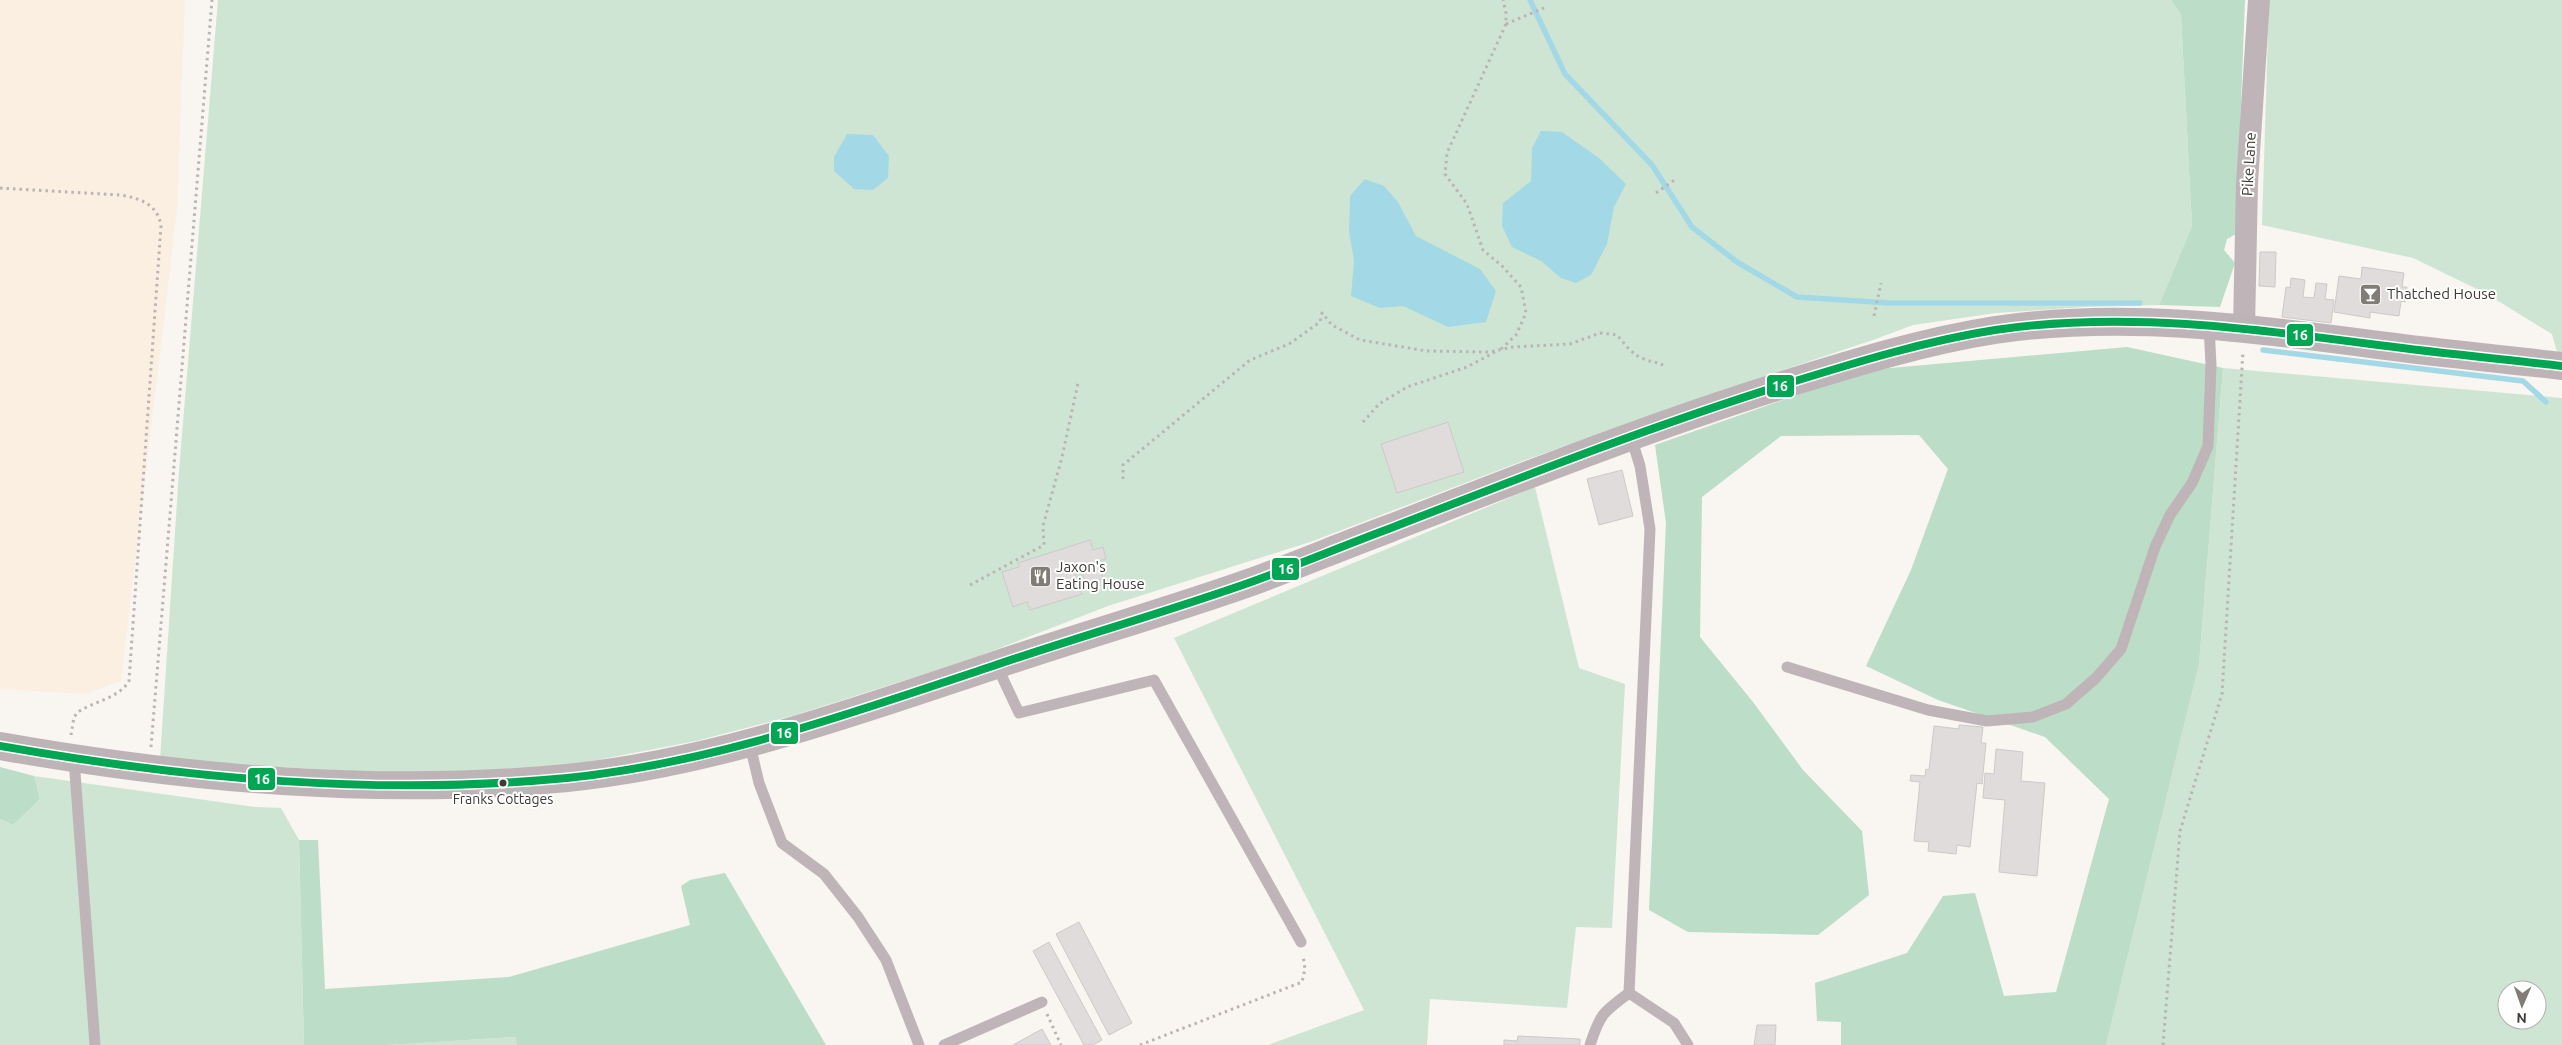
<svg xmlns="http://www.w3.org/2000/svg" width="2562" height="1045" font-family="Ubuntu,sans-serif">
<rect width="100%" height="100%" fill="#f9f5f0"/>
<polygon fill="#fbefe1" points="0,0 185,0 177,209 121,681 85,694 0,689"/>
<g fill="#cee5d4" fill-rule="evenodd">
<polygon points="218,0 2171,0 2181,15 2192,226 2159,305 2084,307 1996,313 1913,325 1873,340 1723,390 1520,462 1313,541 1108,606 972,659 792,716 696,741 571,765 446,772 369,772 160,760 179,471"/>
<polygon points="2269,0 2562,0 2562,357 2558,356 2552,334 2485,293 2413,258 2262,225"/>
<path d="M2223 368 2562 398V1045H2106L2199 664ZM2507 990H2537V1020H2507Z"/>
<polygon points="1535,487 1579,668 1625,684 1612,928 1576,927 1567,1008 1430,999 1427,1045 1268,1045 1364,1010 1174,638"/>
<polygon points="34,776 255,807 281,808 299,840 304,1045 0,1045 0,819 13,825 40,799"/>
<polygon points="515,1037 517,1045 388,1045"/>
</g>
<g fill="#bcddc7">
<polygon points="2171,0 2245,0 2236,234 2227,239 2224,250 2235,263 2220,307 2159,305 2192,226 2181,15"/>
<polygon points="2127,347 2223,368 2199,664 2106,1045 1841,1045 1841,1022 1817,1021 1815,983 1907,953 1943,896 1975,893 2004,996 2056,992 2109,799 2045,737 1938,700 1866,666 1911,570 1948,469 1919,435 1781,436 1702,497 1700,637 1753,702 1803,770 1862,831 1869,895 1818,935 1688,932 1649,910 1666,523 1655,445 1868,370"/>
<polygon points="0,767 34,776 40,799 13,825 0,819"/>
<polygon points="299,840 318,840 325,989 509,977 690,925 681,886 690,880 725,873 826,1045 517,1045 515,1037 388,1045 304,1045"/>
</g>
<g fill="#a3d9e6">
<polygon points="1541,131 1562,132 1599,158 1626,184 1614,207 1607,244 1591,275 1576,283 1561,278 1541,261 1512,247 1502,226 1503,203 1531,181 1532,148"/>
<polygon points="847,134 873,135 889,156 888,178 873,190 854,189 834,171 834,157"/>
<polygon points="1365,179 1384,186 1398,202 1416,236 1480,269 1496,291 1486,322 1448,327 1403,306 1380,308 1351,296 1354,261 1349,231 1350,196"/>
</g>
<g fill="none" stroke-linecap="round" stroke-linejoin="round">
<g stroke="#a3d9e6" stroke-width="5.5">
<polyline points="1530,0 1565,74 1652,165 1692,227 1737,262 1797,297 1890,303 2140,303"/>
<polyline points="2263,350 2523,381 2546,402"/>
</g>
</g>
<g fill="#e0dcdc" stroke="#cdc9c9">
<polygon points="2260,252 2276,252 2275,287 2259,286"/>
<polygon points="2362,267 2404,273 2402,287 2407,287 2405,302 2401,301 2399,316 2370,312 2370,318 2334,312 2339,276 2361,279"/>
<polygon points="2291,278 2305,280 2303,297 2314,298 2316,283 2327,284 2325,299 2334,300 2331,323 2282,317 2286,287 2290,288"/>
<polygon points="1448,422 1464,472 1397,493 1381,444"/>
<polygon points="1622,470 1633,516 1599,525 1587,479"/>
<polygon points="1090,540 1093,550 1103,547 1106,559 1097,561 1103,579 1086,584 1082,572 1075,574 1082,594 1030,610 1027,602 1013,607 1002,572 1019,567 1018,563"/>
<polygon points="1959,725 1983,727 1981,743 1986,743 1982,784 1977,783 1970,847 1957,845 1956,854 1928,851 1929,842 1914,841 1920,782 1910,781 1911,775 1925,776 1926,769 1929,770 1934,726 1959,729"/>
<polygon points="1996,749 2023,752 2021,781 2045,783 2037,876 1999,872 2005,800 1983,798 1985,773 1994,774"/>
<polygon points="1079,922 1132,1023 1109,1035 1056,934"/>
<polygon points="1049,942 1102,1040 1093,1045 1084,1045 1033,951"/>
<polygon points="1757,1025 1776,1025 1775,1045 1754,1045"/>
<polygon points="1042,1029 1051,1045 1013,1045"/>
<polygon points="1518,1036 1580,1039 1580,1045 1504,1045 1504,1040 1517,1041"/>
</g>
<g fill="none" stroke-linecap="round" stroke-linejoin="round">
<g stroke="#bbb4b4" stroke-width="3" stroke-dasharray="2.5 4" stroke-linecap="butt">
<polyline points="1506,24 1544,8"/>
<path d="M0 188 120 195C139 198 158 204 161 226L129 681C119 698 95 701 78 712L74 717 71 735"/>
<polyline points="1656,193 1676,179"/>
<polyline points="1874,316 1881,283"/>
<polyline points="1501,349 1516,335 1526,313 1521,287 1502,266 1483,250 1467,204 1445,174 1447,153 1506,24 1506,13 1503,0"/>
<polyline points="1363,422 1379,404 1407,387 1467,367 1495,352"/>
<path d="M1123 479V465L1250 360 1289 344 1320 322 1322 313 1332 325 1360 340 1427 351 1489 352 1513 347 1570 344 1600 333 1617 335C1625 344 1632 355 1644 359 1652 363 1658 361 1666 367"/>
<polyline points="970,585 1044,545 1043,526 1062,457 1078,383"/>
<polyline points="151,747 212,0"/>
<polyline points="1047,1014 1061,1045"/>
<polyline points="1140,1045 1302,982 1305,969 1303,955"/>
<polyline points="2163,1045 2180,831 2222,694 2243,351"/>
</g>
<g stroke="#bfb5b9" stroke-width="11">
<polyline points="996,664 1019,713 1154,680 1301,942"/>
<polyline points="1787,667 1928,710 1987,721 2033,717 2066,704 2096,678 2121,649 2155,547 2170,515 2192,483 2208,446 2211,365 2209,326"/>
<polyline points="750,745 759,783 782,843 824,874 858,917 886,960 919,1045"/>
<polyline points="74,759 95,1045"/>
<polyline points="1629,993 1650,529 1640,466 1631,437"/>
<polyline points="1629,993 1674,1023 1688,1045"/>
<polyline points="944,1045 1042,1002"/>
<path d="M1590 1045C1600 1014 1603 1012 1629 993"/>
</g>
<polyline stroke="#bfb5b9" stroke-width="22" points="2244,329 2247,183 2259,0"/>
<path stroke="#beb4b7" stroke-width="28" d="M0 746C187 779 378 796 567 778 714 763 851 713 990 667 1077 637 1167 612 1254 581 1300 564 1345 545 1391 528 1522 477 1654 425 1789 383 1857 362 1925 341 1995 330 2121 311 2251 328 2378 345 2439 353 2501 359 2562 366"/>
<defs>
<path id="bus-1" d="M0 746C187 779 378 796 567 778 714 763 851 713 990 667 1077 637 1167 612 1254 581 1300 564 1345 545 1391 528 1522 477 1654 425 1789 383 1857 362 1925 341 1995 330 2121 311 2251 328 2378 345 2439 353 2501 359 2562 366"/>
</defs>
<use href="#bus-1" stroke="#fff" stroke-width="11"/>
<use href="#bus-1" stroke="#00a651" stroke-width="8"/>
</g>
<defs>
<symbol id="bar-square" viewBox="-11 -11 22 22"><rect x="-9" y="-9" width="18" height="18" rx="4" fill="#817c76" stroke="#fff"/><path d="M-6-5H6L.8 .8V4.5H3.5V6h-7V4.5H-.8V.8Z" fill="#fff"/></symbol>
<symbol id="restaurant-square" viewBox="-11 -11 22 22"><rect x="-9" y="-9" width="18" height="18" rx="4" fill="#817c76" stroke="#fff"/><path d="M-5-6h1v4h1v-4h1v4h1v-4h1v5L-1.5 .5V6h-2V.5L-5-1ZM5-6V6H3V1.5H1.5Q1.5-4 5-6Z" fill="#fff"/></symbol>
</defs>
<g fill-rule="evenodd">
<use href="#bar-square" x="2358" y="282" width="25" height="25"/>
<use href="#restaurant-square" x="1028" y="564" width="25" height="25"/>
</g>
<circle fill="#403b35" stroke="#fff" stroke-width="2" cx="503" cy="783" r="4.5"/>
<g text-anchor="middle" stroke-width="4" stroke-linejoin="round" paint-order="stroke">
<g font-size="14" fill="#403b35" stroke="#fff">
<text x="503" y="804">Franks Cottages</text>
</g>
<g font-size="15" fill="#403b35" stroke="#fff">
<text transform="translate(2249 164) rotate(-87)" y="5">Pike Lane</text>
</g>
<g font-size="15" fill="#403b35" stroke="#fff" text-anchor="start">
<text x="2387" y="299">Thatched House</text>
<text x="1056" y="572">Jaxon's<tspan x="1056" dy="17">Eating House</tspan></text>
</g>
</g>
<g stroke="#fff" stroke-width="2">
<rect x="2286" y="323" width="28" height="24" rx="5" fill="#00a651"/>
<rect x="1766" y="374" width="29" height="24" rx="5" fill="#00a651"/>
<rect x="1271" y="557" width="29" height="24" rx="5" fill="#00a651"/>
<rect x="770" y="721" width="29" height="24" rx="5" fill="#00a651"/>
<rect x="247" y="767" width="29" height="24" rx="5" fill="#00a651"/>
</g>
<g font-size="14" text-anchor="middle" font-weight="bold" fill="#fff">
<text x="2300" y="340">16</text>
<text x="1780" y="391">16</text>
<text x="1286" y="574">16</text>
<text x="784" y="738">16</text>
<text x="262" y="784">16</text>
</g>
<g transform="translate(2522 1005) rotate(182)"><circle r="24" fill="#ffffff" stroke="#b3b1ae"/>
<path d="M0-4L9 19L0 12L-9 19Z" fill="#817c76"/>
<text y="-8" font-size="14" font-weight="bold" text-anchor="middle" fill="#403b35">N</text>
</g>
</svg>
